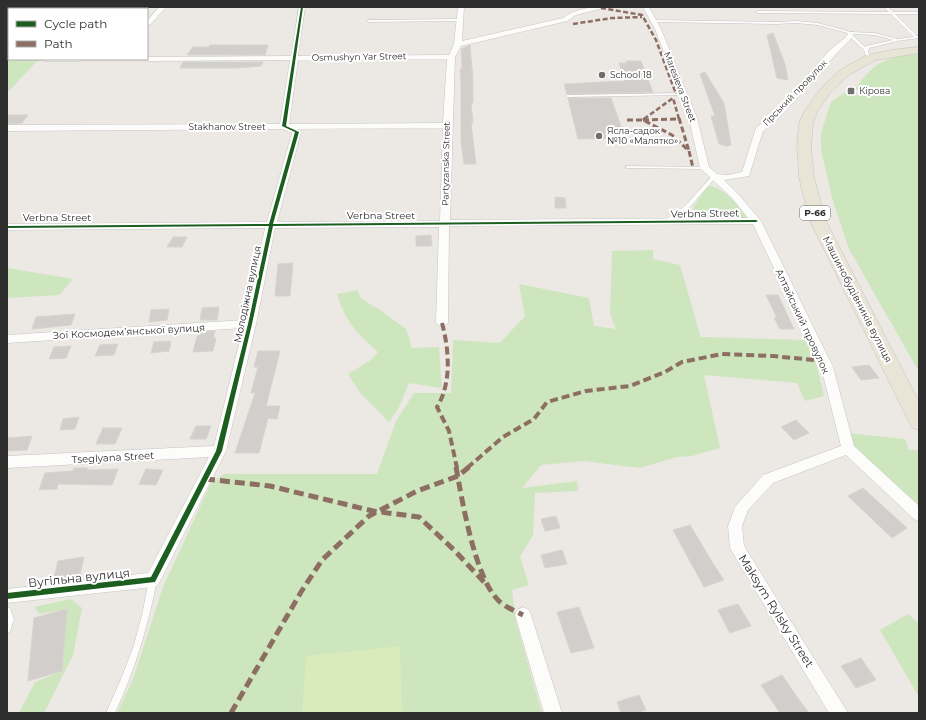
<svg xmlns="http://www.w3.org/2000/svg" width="926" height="720" font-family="Montserrat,sans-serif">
<rect width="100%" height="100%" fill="#ece8e4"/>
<g fill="#cee6be">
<polygon points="9,30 9,59 43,59 36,62 7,93 7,32"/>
<path d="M919 53V372L849 249 832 198 821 149V133L831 102 844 93 856 96 862 90 855 89C876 60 885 58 919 53Z"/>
<path d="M709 186C721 186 742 207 746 218L707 219 694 212 693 208 705 189Z"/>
<polygon points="653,250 653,259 680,265 701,338 704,337 804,340 813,350 824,396 805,401 797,383 704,375 720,448 692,456 677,457 640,468 583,461 541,465 522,488 577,481 578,491 535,493 533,535 520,557 529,585 512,590 516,622 542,713 117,713 133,679 163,587 211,483 224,474 377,474 396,421 414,393 451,393 453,340 500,343 525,316 519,284 589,298 594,326 616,329 610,314 612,251"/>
<polygon points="7,268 73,279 59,295 7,298"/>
<path d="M358 290 360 298 380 310 406 329 412 348 439 347 442 388 409 383 399 407 389 422 361 394 348 374 371 360 378 352C356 332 346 323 337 294Z"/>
<polygon points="847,433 905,439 909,450 917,450 919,455 919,505 851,445"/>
<polygon points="71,599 82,608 73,655 44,713 19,713 35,682 62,671 67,609 40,614 34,607"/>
<polygon points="908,614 919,624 919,697 880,630"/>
</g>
<polygon fill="#d9eabb" points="400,646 402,713 302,713 306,656"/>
<g fill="#d1cecb" stroke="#d7d4d0">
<polygon points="773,33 785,64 788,80 777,78 767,35"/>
<polygon points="210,45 268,45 265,55 187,55 193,47 209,47"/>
<polygon points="470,45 473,81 473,103 471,103 473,123 471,124 476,164 464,164 461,141 461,84 460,69 462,69 461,49"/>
<polygon points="626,61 641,61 653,92 567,94 564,84 625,81 619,63 627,63"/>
<polygon points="183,62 263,62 261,66 238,68 180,68"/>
<polygon points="705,72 724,103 731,145 726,146 719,144 711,116 715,116 700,74"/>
<polygon points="568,98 611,98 625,138 578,139"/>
<polygon points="7,115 28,115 22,123 7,124"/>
<polygon points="555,197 565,198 566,208 555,208"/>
<polygon points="431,235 432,246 416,246 416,236"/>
<polygon points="173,237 187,237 182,247 167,247"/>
<polygon points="293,263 290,296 275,296 278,264"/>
<polygon points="766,295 778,295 794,329 780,329 774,318 777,318"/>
<polygon points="219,307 217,320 200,320 202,308"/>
<polygon points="169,309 167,320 149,322 151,310"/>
<polygon points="75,314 71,325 32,329 36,317"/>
<polygon points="215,331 213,338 216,338 213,351 193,352 198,332"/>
<polygon points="171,341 169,351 151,353 154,342"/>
<polygon points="118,344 114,355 95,356 100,345"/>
<polygon points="71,346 66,358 49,359 54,347"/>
<polygon points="258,351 280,351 266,406 280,406 277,419 268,418 259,453 235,453 255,393 251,393 258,367 254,367"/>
<polygon points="869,365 879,378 861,380 852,367"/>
<polygon points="79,417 75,429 60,430 63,419"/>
<polygon points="796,420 809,433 794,440 781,427"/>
<polygon points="196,426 211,426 206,439 190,439"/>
<polygon points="103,428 122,428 115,444 96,444"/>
<polygon points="32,436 27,450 7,451 7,438"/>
<polygon points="74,468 88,468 87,470 118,469 112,485 58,484 57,489 39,490 45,473 73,471"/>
<polygon points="146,469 163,470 156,485 139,484"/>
<polygon points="863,488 886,509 907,528 892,538 848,496"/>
<polygon points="556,516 560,528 545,531 541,519"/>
<polygon points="690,525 712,562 724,580 704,587 673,530"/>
<polygon points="562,550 567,564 545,568 541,555"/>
<polygon points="84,557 79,579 53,582 58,561"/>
<polygon points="738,604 751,626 730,633 718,610"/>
<polygon points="579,607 594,648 571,653 557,612"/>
<polygon points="67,609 62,671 28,681 34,618"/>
<polygon points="861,658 876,680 856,688 841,666"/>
<polygon points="782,675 797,697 809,713 780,713 761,685"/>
<polygon points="639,695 646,710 637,713 621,713 617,702"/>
</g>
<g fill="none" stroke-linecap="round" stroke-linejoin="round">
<defs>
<g id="service">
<polygon points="884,7 888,7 893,12 919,12 919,14 895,14 917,36 919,36 919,38 897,41 869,48 868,52 871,59 869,60 867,59 864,50 849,36 849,34 851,34 865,47 866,46 893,40 875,35 851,34 818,25 796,23 776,24 654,22 652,21 654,20 776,22 796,21 818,23 851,32 875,33 897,39 914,37 891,14 758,13 756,12 758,11 889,12"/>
<polygon points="459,19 460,19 460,21 369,22 367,21 369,20"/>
<polygon points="683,93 685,94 684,95 567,97 565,96 567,95"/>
<polygon points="626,166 705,167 707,168 705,169 628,168 626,168"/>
<polygon points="712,176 714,176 716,177 690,207 668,223 664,223 664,221 686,205"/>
<path d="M153 576 156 577 157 580C148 626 135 670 115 713H106L121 679 133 648 142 615 149 580 150 577Z"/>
<polygon points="7,607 10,608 14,619 10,632 7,633"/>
</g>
<g id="minor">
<polygon points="159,7 166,7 151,24 147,25 147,21"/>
<path d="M299 7H305L298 56 449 55 454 44 458 7H464L462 41 563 18C576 8 591 7 607 7L576 15 567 21 461 46 455 57 450 220 748 218 732 198 700 168 689 118 655 29 643 7H649L661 29 697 118 709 167 717 174 728 175 742 172 756 128 773 114 831 49 845 38 849 32H853L854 33 850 40 837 53 779 118 763 131 749 176 724 180 738 194 761 221 833 367 854 446 919 506V521L914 519 846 455 773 483 748 510 742 526 744 546 848 713H829L730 548 728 526 735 507 763 475 841 446 821 367 753 224 449 226 448 323 442 327 436 323 439 227 275 228 256 324 226 451 158 585 153 587 7 603V589L148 573 209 457 7 468V456L214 446 243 328 7 343V335L245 320 265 228 7 230V224L267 222 292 133 283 129 7 131V125L280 124 290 60 147 61 143 59H147V57L291 56ZM447 59 443 123 289 124 298 60ZM443 128 440 221 277 222 301 132 296 129Z"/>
<polygon points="41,59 84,59 80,61 45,61"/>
<polygon points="523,607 529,610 531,615 562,713 544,713 515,615 517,610"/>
</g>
<polygon id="primary" points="919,47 919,53 876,60 849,75 830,93 817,112 813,123 811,146 814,177 825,219 919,402 919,430 912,428 909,422 809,219 799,177 797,146 799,123 804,112 821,88 840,70 867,55 892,50"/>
</defs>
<use href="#service" stroke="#c5c4c5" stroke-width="1"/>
<use href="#minor" stroke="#c5c4c5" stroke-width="1"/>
<use href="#primary" stroke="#c6c5c4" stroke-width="1"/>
<use href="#service" fill="#fcfcfb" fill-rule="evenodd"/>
<use href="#minor" fill="#fcfcfb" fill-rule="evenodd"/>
<use href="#primary" fill="#e8e4d6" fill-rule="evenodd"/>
<g stroke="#8d6e63" stroke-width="2.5" stroke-dasharray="5 2.5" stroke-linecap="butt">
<polyline points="601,8 642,15 656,40 676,94"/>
<polyline points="573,24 612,18 642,17"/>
<polyline points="644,119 673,98 679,119"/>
<polyline points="678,119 680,119"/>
</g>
<g stroke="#8d6e63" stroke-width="3" stroke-dasharray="6 3" stroke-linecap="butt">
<polyline points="679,118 689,151"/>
<polyline points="627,120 643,120 672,135 689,151 693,168"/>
<polyline points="643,120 646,118"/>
<polyline points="643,120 680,119"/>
</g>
<g stroke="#8d6e63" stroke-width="4" stroke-dasharray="8 4" stroke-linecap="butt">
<path d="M442 323C449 349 452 383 437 407L449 431 457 468"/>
<polyline points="467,468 503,437 534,419 547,402 586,391 630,386 665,372 682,362 722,354 773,356 824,361"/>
</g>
<g stroke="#8d6e63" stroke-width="5" stroke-dasharray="10 5" stroke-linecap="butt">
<path d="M456 467C462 500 475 579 499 601 505 607 515 611 523 615"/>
<polyline points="205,479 270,486 373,511 419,517 454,550 484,582"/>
<polyline points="231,713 301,592 322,560 369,516 417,491 458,476 469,467"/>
</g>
<defs>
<polygon id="cycleway" points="301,7 303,7 286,126 299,132 273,224 756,220 758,221 756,222 273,226 252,324 222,451 155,582 7,599 7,593 151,577 216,451 248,324 269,226 7,228 7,226 269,224 295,132 282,126"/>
</defs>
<use href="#cycleway" stroke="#fff" stroke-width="3"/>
<use href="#cycleway" fill="#1b5e20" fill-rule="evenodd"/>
</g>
<g fill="#706f6e" stroke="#fff" stroke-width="1.5">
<circle cx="602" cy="75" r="4"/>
<rect x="847" y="87" width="8" height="8" rx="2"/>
<circle cx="599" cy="136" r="4"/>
</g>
<g text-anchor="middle" stroke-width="4" stroke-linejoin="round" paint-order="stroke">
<g font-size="9" fill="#2e2e2e" stroke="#fff">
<text transform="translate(359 57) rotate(-1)" y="3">Osmushyn Yar Street</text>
<text transform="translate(680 87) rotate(69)" y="3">Maresieva Street</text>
<text transform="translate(795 93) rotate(-46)" y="3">Гірський провулок</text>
<text x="227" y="130">Stakhanov Street</text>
<text transform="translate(446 164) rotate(-89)" y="3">Partyzanska Street</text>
</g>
<g font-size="9" fill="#2e2e2e" stroke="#fff" text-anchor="start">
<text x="610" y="78">School 18</text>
<text x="859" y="94">Кірова</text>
<text x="607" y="134">Ясла-садок<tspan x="607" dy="10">№10 «Малятко»</tspan></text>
</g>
<rect fill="#fff" stroke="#6d6d6d" stroke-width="1" x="800" y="206" width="30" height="14" rx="3"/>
<g font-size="9" font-weight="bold" fill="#2e2e2e">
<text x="815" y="216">Р-66</text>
</g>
<g font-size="10" fill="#2e2e2e" stroke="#fff">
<text transform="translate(705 213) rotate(-1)" y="4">Verbna Street</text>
<text x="381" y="219">Verbna Street</text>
<text x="57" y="221">Verbna Street</text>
<text transform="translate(247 294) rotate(-78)" y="4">Молодіжна вулиця</text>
<text transform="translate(858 299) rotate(63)" y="4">Машинобудівників вулиця</text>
<text transform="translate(803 321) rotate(65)" y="4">Алтайський провулок</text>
<text transform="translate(129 331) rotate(-3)" y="4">Зої Космодем’янської вулиця</text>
<text transform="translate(113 457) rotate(-3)" y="4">Tseglyana Street</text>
</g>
<g font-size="12" fill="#2e2e2e" stroke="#fff">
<text transform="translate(79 578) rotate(-6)" y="4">Вугільна вулиця</text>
<text transform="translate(776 611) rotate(58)" y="4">Maksym Rylsky Street</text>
</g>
</g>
<rect width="926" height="720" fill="none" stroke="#2e2e2e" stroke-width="16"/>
<rect x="8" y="8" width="140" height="52" fill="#ffffff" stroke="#ababab"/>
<rect x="16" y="21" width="20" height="6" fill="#1b5e20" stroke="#ababab"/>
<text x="44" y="28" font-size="12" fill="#2e2e2e">Cycle path</text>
<rect x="16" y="41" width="20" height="6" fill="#8d6e63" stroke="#ababab"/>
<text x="44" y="48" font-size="12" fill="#2e2e2e">Path</text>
</svg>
